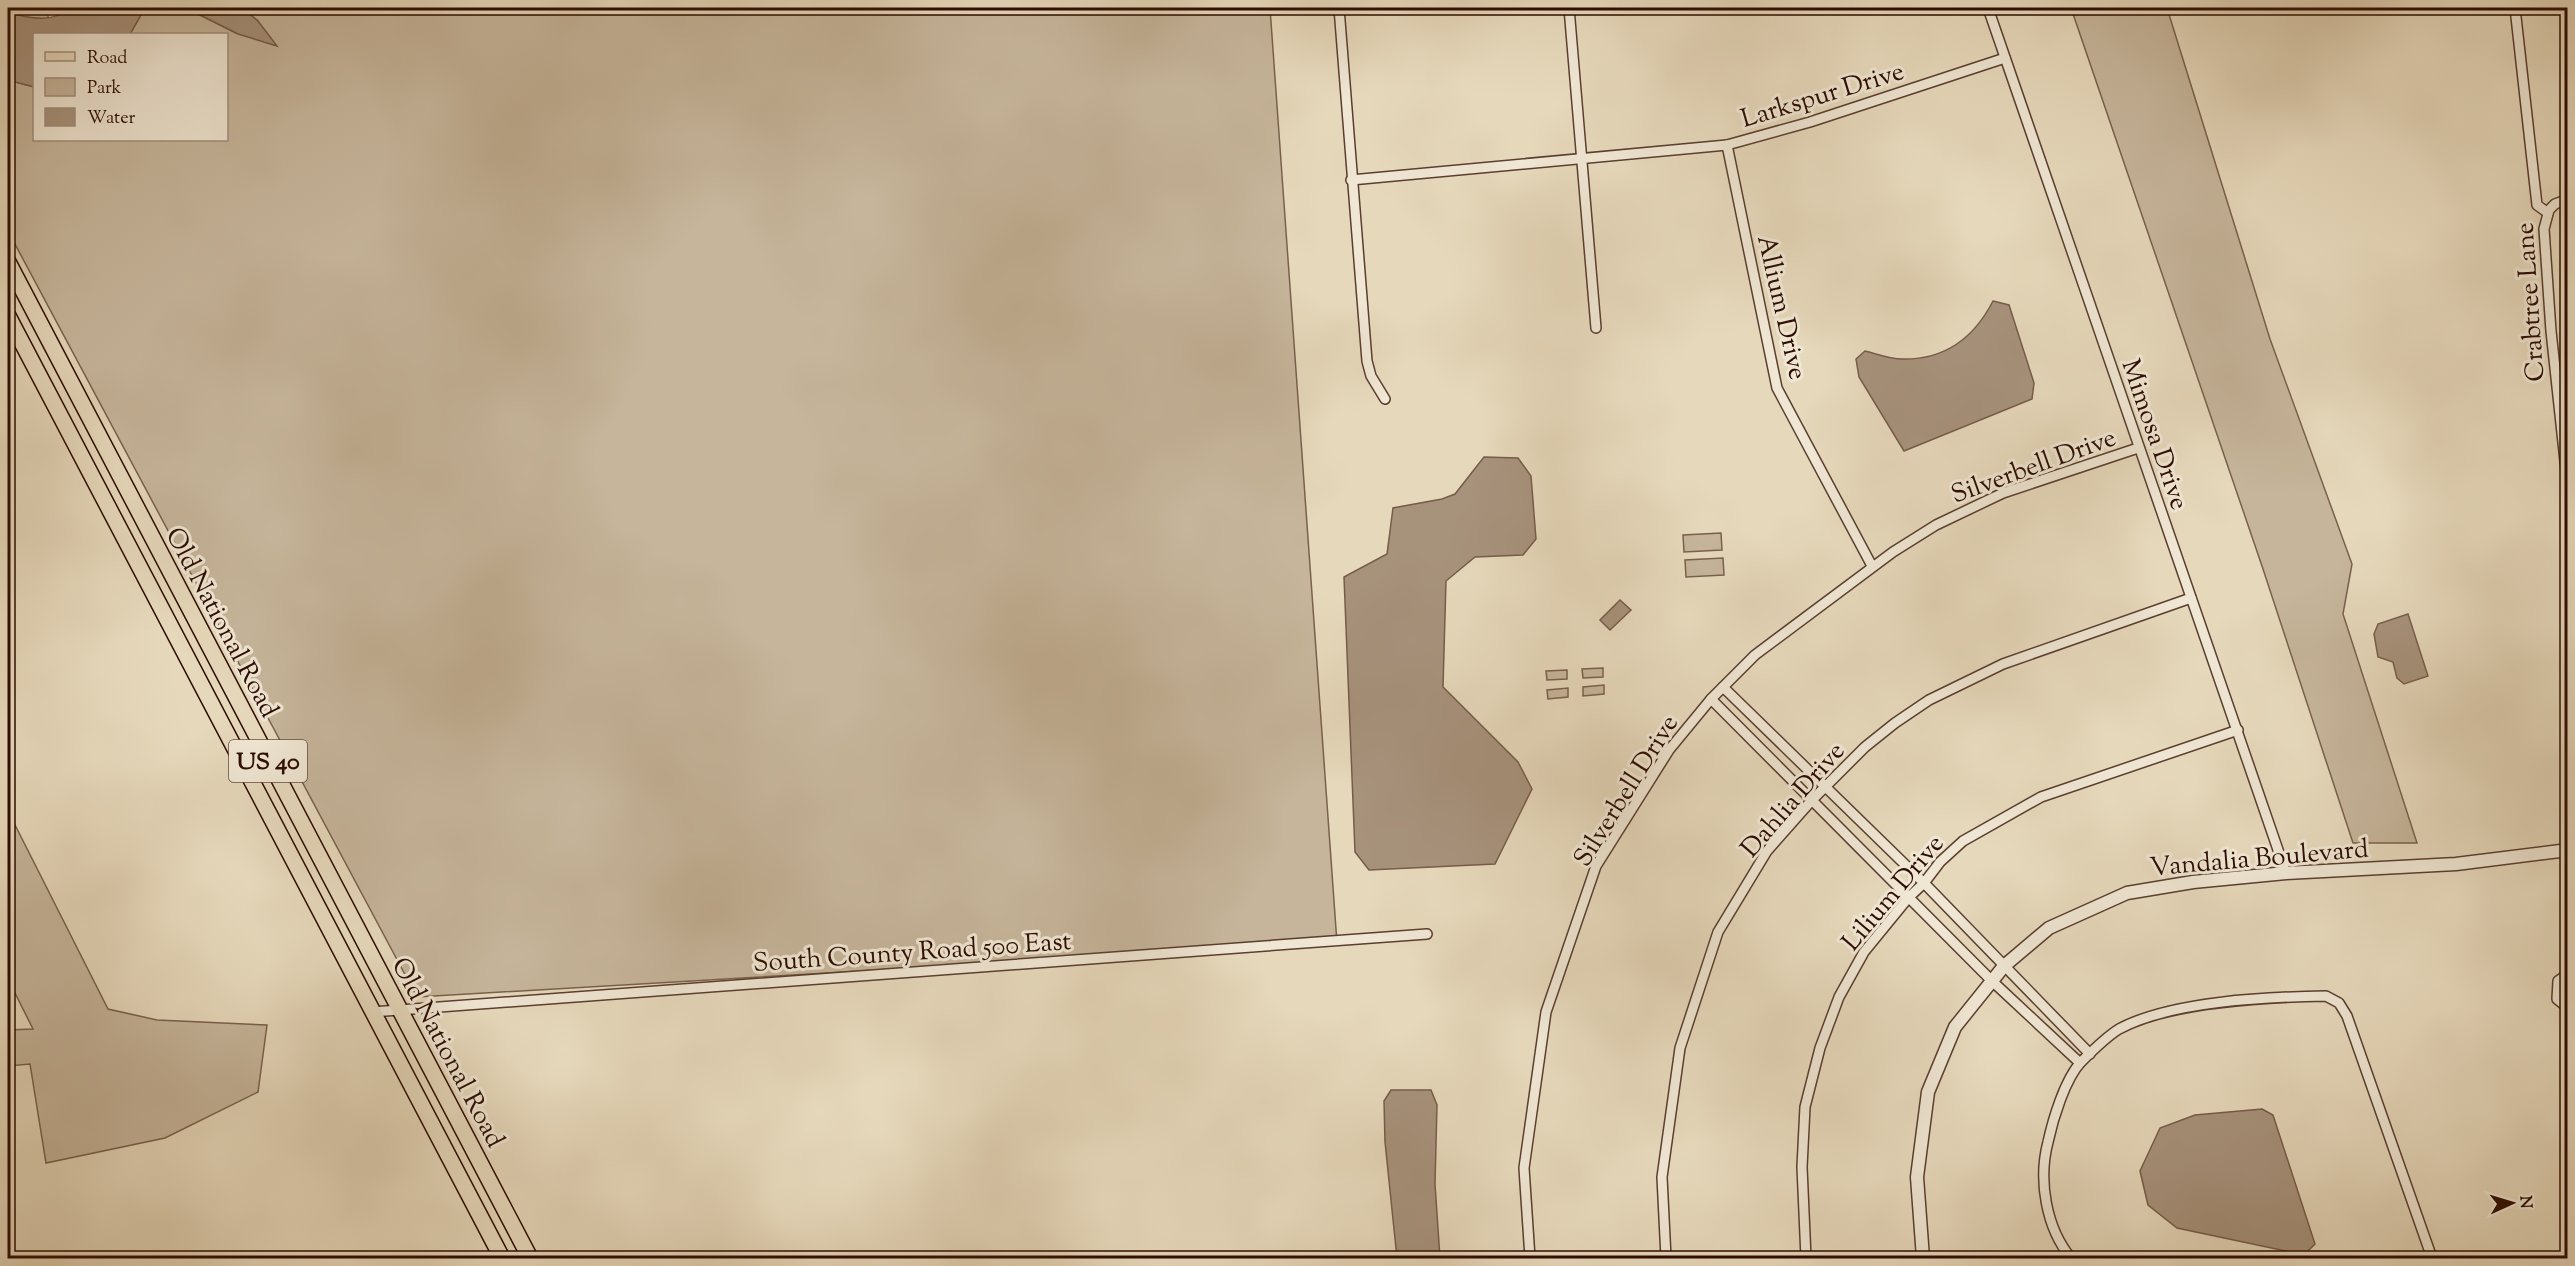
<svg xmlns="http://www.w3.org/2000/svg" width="2575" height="1266" font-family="'Sorts Mill Goudy',serif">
<rect width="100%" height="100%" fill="#e6d8bb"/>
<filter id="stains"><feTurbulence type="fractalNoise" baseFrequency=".00333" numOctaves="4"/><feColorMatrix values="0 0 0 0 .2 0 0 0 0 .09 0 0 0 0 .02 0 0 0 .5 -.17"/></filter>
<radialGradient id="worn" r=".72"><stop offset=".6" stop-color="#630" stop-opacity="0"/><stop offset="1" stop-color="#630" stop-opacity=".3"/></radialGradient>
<g fill="#c6b59b" stroke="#79604e" stroke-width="1.5">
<polygon points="8,8 48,8 48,19 26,18 8,12"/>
<polygon points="145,8 186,8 238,34 258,21 242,8 1270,8 1337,943 417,997 8,231 8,80 34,87 34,140 226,140 226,34 130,34"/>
<polygon points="2071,8 2167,8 2270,339 2352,564 2343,614 2417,843 2353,843 2262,566"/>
<polygon points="1721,533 1722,550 1684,552 1683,535"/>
<polygon points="1723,558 1724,575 1686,577 1685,560"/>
<polygon points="1603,668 1603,677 1583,678 1582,669"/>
<polygon points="1567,670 1567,679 1547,680 1546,671"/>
<polygon points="1604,685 1604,694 1583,696 1583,687"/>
<polygon points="1568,688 1568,697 1548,699 1547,690"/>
<polygon points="8,811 108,1009 157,1020 267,1025 258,1092 165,1138 46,1163 30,1064 8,1066 8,1030 33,1029 8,979"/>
</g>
<g fill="#a7927c" stroke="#765c4b" stroke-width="1.5">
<path d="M72 8H145L130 34H34V87L8 80V12C30 19 53 23 72 8Z"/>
<polygon points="186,8 242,8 258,21 277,46 238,34"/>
<path d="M1993 301 2009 305 2034 383 2032 399 1904 451 1859 377 1856 359 1865 351C1877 354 1890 359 1902 359 1945 360 1974 338 1993 301Z"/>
<polygon points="1484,457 1518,458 1531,476 1536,539 1523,555 1475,557 1446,581 1443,687 1518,762 1532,789 1495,864 1369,870 1355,852 1344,577 1387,554 1393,508 1442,499 1455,494"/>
<polygon points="1620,600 1631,610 1610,630 1600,620"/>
<polygon points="2408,614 2428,676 2404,684 2397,678 2393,662 2378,657 2374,634 2378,624"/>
<polygon points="1391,1090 1431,1090 1437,1105 1435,1184 1440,1258 1397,1258 1385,1142 1384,1101"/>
<polygon points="2262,1109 2273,1115 2315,1244 2304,1255 2177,1228 2148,1205 2140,1171 2160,1128 2195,1115"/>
</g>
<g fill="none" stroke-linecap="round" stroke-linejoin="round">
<defs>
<g id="minor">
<polyline points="1339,8 1367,361 1371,376 1385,399"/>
<polyline points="1491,8 1499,8"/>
<polyline points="1569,8 1596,328"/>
<polyline points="1988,8 2286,873"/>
<polyline points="2515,8 2537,205 2548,213"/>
<polyline points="1727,145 1777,388 1872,566"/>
<polyline points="1351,180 1727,145 1810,122 2005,58"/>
<polyline points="2568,199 2555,204 2549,210 2544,229 2551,331 2568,489"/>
<polyline points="1723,687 1924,883 2090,1054"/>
<polyline points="1711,699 1991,980 2080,1063"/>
<polyline points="2568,974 2558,981 2557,999 2568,1008"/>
<polyline points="372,1012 1427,934"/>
<polyline points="1530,1258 1524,1168 1546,1012 1596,866 1669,750 1711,699 1755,655 1893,552 1936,525 2003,493 2138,448"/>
<polyline points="1666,1258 1662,1177 1680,1048 1718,932 1767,851 1812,800 1865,747 1895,723 1929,700 2003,664 2191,598"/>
<polyline points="1806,1258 1802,1167 1805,1107 1820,1048 1839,997 1864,952 1909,897 1924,883 1940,862 1963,841 2041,797 2238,730"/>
<path d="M2071 1258C2046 1228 2038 1180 2048 1142 2053 1119 2065 1079 2081 1062 2092 1051 2106 1037 2119 1029 2171 1001 2267 997 2326 996L2339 1003 2347 1016 2432 1258"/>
</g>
<polyline id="tertiary" points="1923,1258 1917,1177 1928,1092 1955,1027 2004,966 2049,928 2127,893 2193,882 2286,873 2456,864 2568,850"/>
<g id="primary">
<polyline points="8,262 530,1258"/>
<polyline points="8,316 502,1258"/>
</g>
</defs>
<use href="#minor" stroke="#5a3e30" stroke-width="12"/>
<use href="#tertiary" stroke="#5a3e30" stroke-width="15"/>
<use href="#primary" stroke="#2c0b01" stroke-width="18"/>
<use href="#minor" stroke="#efe6d3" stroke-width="9"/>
<use href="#tertiary" stroke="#efe6d3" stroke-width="12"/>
<use href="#primary" stroke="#e6d8bb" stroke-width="15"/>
</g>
<g text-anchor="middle" stroke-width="6" stroke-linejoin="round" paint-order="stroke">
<rect fill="#efe6d3" stroke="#664d40" stroke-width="1.5" x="229" y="740" width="78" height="42" rx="4.5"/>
<g font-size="24" font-weight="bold" fill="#2c0b01">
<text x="268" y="769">US 40</text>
</g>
<g font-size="26" fill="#2c0b01" stroke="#efe6d3">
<text transform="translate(1822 94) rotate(-17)" y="9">Larkspur Drive</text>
<text transform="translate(2529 302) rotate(-94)" y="9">Crabtree Lane</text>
<text transform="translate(1783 307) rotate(77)" y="9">Allium Drive</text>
<text transform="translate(2156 434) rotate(71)" y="9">Mimosa Drive</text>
<text transform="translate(2033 465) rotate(-20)" y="9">Silverbell Drive</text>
<text transform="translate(223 622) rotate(62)" y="9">Old National Road</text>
<text transform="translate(1625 790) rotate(-58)" y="9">Silverbell Drive</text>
<text transform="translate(1792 799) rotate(-49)" y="9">Dahlia Drive</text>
<text transform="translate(2259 857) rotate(-5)" y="9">Vandalia Boulevard</text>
<text transform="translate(1892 892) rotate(-50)" y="9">Lilium Drive</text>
<text transform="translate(912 951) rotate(-4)" y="9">South County Road 500 East</text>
<text transform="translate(449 1052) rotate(62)" y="9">Old National Road</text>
</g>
</g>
<rect width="2575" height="1266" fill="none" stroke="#e6d8bb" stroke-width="30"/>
<rect x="9" y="9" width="2557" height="1248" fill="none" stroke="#2c0b01" stroke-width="3"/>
<rect x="15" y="15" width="2545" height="1236" fill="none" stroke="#2c0b01" stroke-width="1.5"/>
<rect x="33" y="33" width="195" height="108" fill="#efe6d3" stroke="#a18e7f" stroke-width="1.5"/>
<rect x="45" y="52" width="30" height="9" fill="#e6d8bb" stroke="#a18e7f" stroke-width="1.5"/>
<text x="87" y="63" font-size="18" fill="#2c0b01">Road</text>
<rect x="45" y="78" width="30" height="18" fill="#c6b59b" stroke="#a18e7f" stroke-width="1.5"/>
<text x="87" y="93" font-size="18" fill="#2c0b01">Park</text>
<rect x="45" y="108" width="30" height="18" fill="#a7927c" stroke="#a18e7f" stroke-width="1.5"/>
<text x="87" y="123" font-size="18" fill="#2c0b01">Water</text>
<g transform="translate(2512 1203) rotate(86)" stroke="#efe6d3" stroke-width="4.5" paint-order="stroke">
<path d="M0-4.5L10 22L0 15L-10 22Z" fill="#2c0b01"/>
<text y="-9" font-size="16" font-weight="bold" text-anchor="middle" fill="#2c0b01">N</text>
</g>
<rect width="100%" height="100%" filter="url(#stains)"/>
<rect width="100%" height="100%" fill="url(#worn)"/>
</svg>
